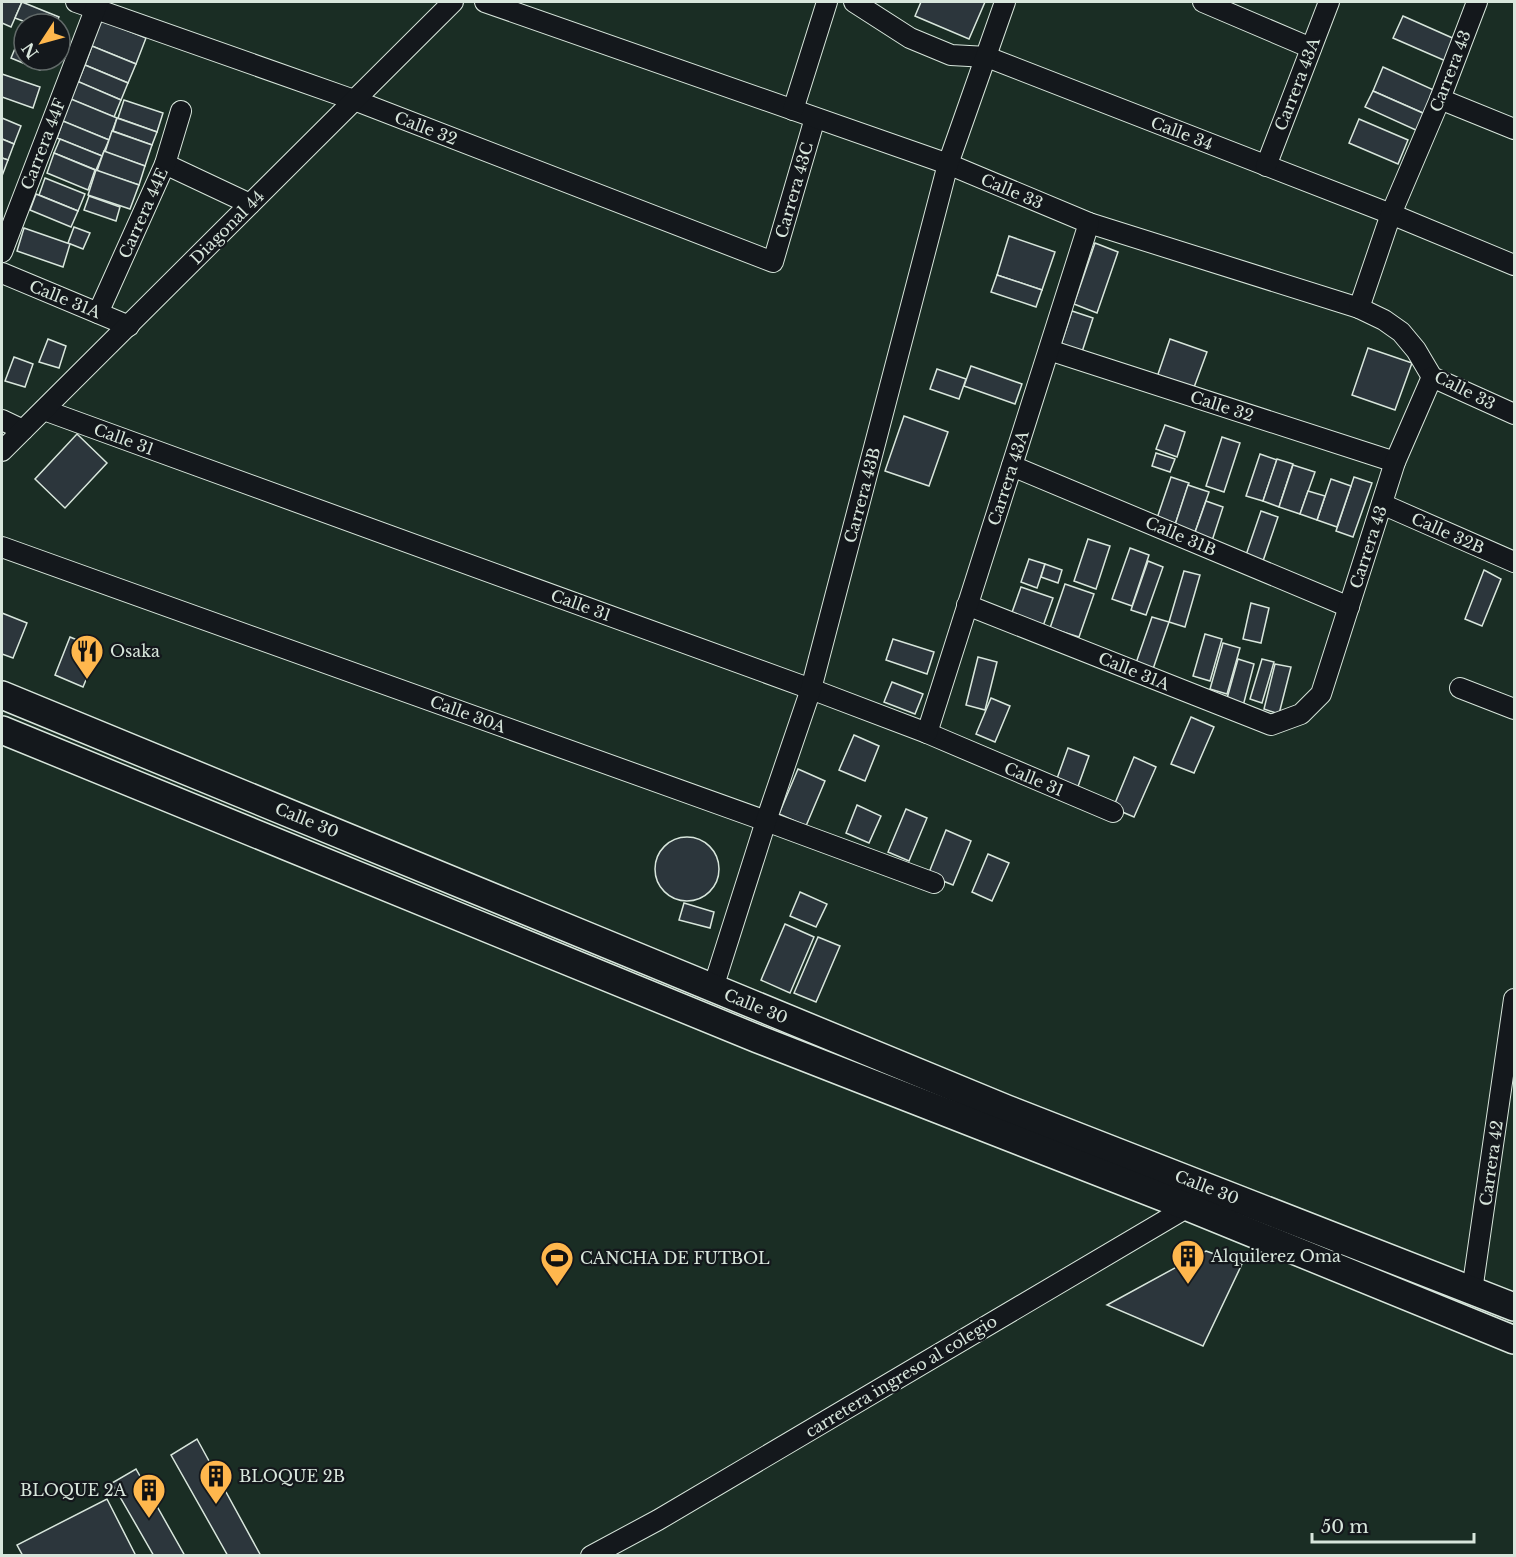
<svg xmlns="http://www.w3.org/2000/svg" width="1516" height="1557" font-family="'Libre Baskerville',serif">
<rect width="100%" height="100%" fill="#14181c"/>
<path fill="#1a2d24" stroke="#939e99" stroke-width="1.5" fill-rule="evenodd" d="M2 2H1514V1555L2 1556ZM24 24H60V60H24Z"/>
<g fill="#2c363c" stroke="#d8e6dc" stroke-width="1.5">
<polygon points="2,2 22,2 11,27 2,23"/>
<polygon points="22,2 59,17 56,24 31,24 15,18"/>
<polygon points="921,2 985,2 969,39 915,16"/>
<polygon points="1403,16 1457,40 1448,62 1393,38"/>
<polygon points="99,19 146,38 136,64 89,45"/>
<polygon points="19,39 24,41 24,60 44,60 40,70 11,58"/>
<polygon points="92,46 136,64 128,83 85,65"/>
<polygon points="85,65 128,83 121,100 78,82"/>
<polygon points="1383,67 1436,91 1425,114 1373,91"/>
<polygon points="2,74 40,87 33,108 2,97"/>
<polygon points="77,81 121,100 114,117 70,99"/>
<polygon points="1373,91 1425,114 1418,131 1365,107"/>
<polygon points="71,99 117,118 109,140 62,121"/>
<polygon points="124,100 163,113 157,132 118,118"/>
<polygon points="2,118 21,126 14,144 2,139"/>
<polygon points="117,118 157,132 152,145 113,131"/>
<polygon points="1359,119 1408,140 1398,164 1349,143"/>
<polygon points="63,121 109,140 102,156 57,138"/>
<polygon points="112,131 152,145 145,166 105,152"/>
<polygon points="2,139 14,144 8,160 2,158"/>
<polygon points="60,139 102,156 96,170 54,153"/>
<polygon points="104,151 145,166 139,185 97,171"/>
<polygon points="54,153 95,170 88,190 47,173"/>
<polygon points="2,158 8,160 2,176"/>
<polygon points="96,170 139,185 130,209 88,195"/>
<polygon points="45,178 85,194 78,211 39,195"/>
<polygon points="36,194 78,211 71,227 30,210"/>
<polygon points="89,196 120,207 116,221 84,210"/>
<polygon points="74,227 90,233 83,249 68,243"/>
<polygon points="24,228 70,244 63,267 17,251"/>
<polygon points="1009,236 1055,252 1042,290 997,275"/>
<polygon points="1095,243 1118,252 1097,313 1074,304"/>
<polygon points="997,275 1042,290 1036,307 991,292"/>
<polygon points="1072,311 1093,318 1081,355 1060,348"/>
<polygon points="48,339 66,346 59,368 39,362"/>
<polygon points="1170,339 1207,352 1193,390 1157,377"/>
<polygon points="1368,348 1412,363 1395,410 1352,395"/>
<polygon points="14,357 33,364 25,387 5,381"/>
<polygon points="971,366 1022,384 1015,404 964,386"/>
<polygon points="937,369 966,379 959,399 930,389"/>
<polygon points="904,416 948,432 929,486 885,471"/>
<polygon points="1165,425 1185,432 1177,457 1156,449"/>
<polygon points="77,434 107,463 65,508 35,479"/>
<polygon points="1222,437 1240,443 1224,492 1206,486"/>
<polygon points="1156,453 1175,459 1170,472 1152,466"/>
<polygon points="1260,454 1277,460 1263,501 1246,496"/>
<polygon points="1277,459 1293,464 1279,507 1263,501"/>
<polygon points="1293,465 1315,472 1300,514 1279,507"/>
<polygon points="1171,477 1189,483 1173,531 1155,524"/>
<polygon points="1354,477 1372,483 1353,537 1336,531"/>
<polygon points="1331,479 1351,486 1337,527 1317,520"/>
<polygon points="1188,485 1209,492 1193,538 1173,531"/>
<polygon points="1308,491 1325,496 1317,520 1300,514"/>
<polygon points="1206,501 1223,507 1211,544 1193,538"/>
<polygon points="1261,511 1278,517 1263,561 1246,555"/>
<polygon points="1088,539 1110,546 1096,589 1074,581"/>
<polygon points="1130,548 1149,555 1132,606 1112,599"/>
<polygon points="1029,559 1045,564 1037,588 1021,582"/>
<polygon points="1148,561 1163,567 1146,615 1131,610"/>
<polygon points="1045,564 1062,570 1058,583 1041,577"/>
<polygon points="1484,570 1501,579 1482,626 1465,619"/>
<polygon points="1184,571 1200,575 1185,627 1169,622"/>
<polygon points="1065,584 1094,594 1079,637 1050,628"/>
<polygon points="1021,587 1053,598 1042,629 1010,618"/>
<polygon points="1251,603 1269,608 1261,643 1243,639"/>
<polygon points="2,613 27,623 13,658 2,654"/>
<polygon points="1152,617 1169,622 1153,669 1136,663"/>
<polygon points="1205,634 1222,639 1210,681 1193,676"/>
<polygon points="70,637 99,649 83,687 55,675"/>
<polygon points="893,639 934,652 927,674 886,660"/>
<polygon points="1223,643 1240,648 1227,694 1210,689"/>
<polygon points="978,657 997,662 985,710 966,705"/>
<polygon points="1238,659 1254,664 1243,706 1226,702"/>
<polygon points="1262,659 1274,662 1262,703 1250,699"/>
<polygon points="1275,664 1291,667 1279,714 1264,709"/>
<polygon points="892,682 923,694 915,714 884,702"/>
<polygon points="991,698 1010,706 995,742 976,734"/>
<polygon points="1191,717 1214,727 1194,773 1171,764"/>
<polygon points="854,735 879,746 865,781 839,770"/>
<polygon points="1068,748 1089,756 1076,792 1055,784"/>
<polygon points="1134,757 1156,767 1134,817 1113,808"/>
<polygon points="798,769 825,781 806,826 779,814"/>
<polygon points="857,805 881,816 869,843 846,833"/>
<polygon points="906,809 927,818 909,861 888,852"/>
<polygon points="946,830 971,841 953,885 928,875"/>
<circle cx="687" cy="869" r="32"/>
<polygon points="988,854 1009,863 992,901 972,892"/>
<polygon points="800,892 827,904 816,927 790,916"/>
<polygon points="684,903 714,912 710,928 679,920"/>
<polygon points="785,924 814,937 790,993 761,980"/>
<polygon points="818,937 840,946 816,1002 794,993"/>
<polygon points="1206,1251 1242,1264 1203,1346 1107,1305"/>
<polygon points="197,1439 261,1556 228,1556 171,1455"/>
<polygon points="136,1469 185,1556 154,1556 112,1483"/>
<polygon points="107,1499 136,1556 23,1556 17,1545"/>
</g>
<g fill="none" stroke-linecap="round" stroke-linejoin="round">
<defs>
<g id="minor">
<polyline points="76,2 354,100 773,262 815,118"/>
<polyline points="485,2 948,164 1089,223 1359,308 1384,320 1401,332 1416,350 1432,377 1514,414"/>
<polyline points="854,2 910,38 951,55 987,57 1391,214 1514,265"/>
<polyline points="1203,2 1311,48"/>
<polyline points="1440,99 1514,129"/>
<polyline points="793,110 827,2"/>
<polyline points="165,164 250,204"/>
<polyline points="1266,166 1329,2"/>
<polyline points="2,252 98,2"/>
<polyline points="2,273 129,326"/>
<polyline points="1359,308 1391,214 1440,99 1477,2"/>
<polyline points="98,313 165,164 181,111"/>
<polyline points="1049,350 1395,462"/>
<polyline points="44,410 811,689 927,733 1113,812"/>
<polyline points="2,420 23,430"/>
<polyline points="2,451 453,2"/>
<polyline points="1012,466 1349,607"/>
<polyline points="1382,504 1514,562"/>
<polyline points="2,547 766,821 934,883"/>
<polyline points="967,605 1271,725 1301,714 1321,694 1395,462 1432,377"/>
<polyline points="1460,688 1514,709"/>
<polyline points="927,733 1089,223"/>
<polyline points="713,988 766,821 811,689 948,164 1005,2"/>
<polyline points="1472,1291 1514,999"/>
<polyline points="591,1556 658,1520 1188,1207 1191,1200"/>
</g>
<g id="secondary">
<polyline points="2,695 1007,1109 1514,1307"/>
<polyline points="2,730 758,1039 1188,1207 1514,1340"/>
</g>
</defs>
<use href="#minor" stroke="#d8e6dc" stroke-width="22"/>
<use href="#secondary" stroke="#d8e6dc" stroke-width="30"/>
<use href="#minor" stroke="#14181c" stroke-width="20"/>
<use href="#secondary" stroke="#14181c" stroke-width="27"/>
</g>
<defs>
<symbol id="restaurant-pin" viewBox="-11 -11 22 30"><path d="M0 17L-7.5 6A9.5 9.5 0 1 1 7.5 6Z" fill="#ffb74d" stroke="#14181c"/><path d="M-5-6h1v4h1v-4h1v4h1v-4h1v5L-1.5 .5V6h-2V.5L-5-1ZM5-6V6H3V1.5H1.5Q1.5-4 5-6Z" fill="#111"/></symbol>
<symbol id="building-pin" viewBox="-11 -11 22 30"><path d="M0 17L-7.5 6A9.5 9.5 0 1 1 7.5 6Z" fill="#ffb74d" stroke="#14181c"/><path d="M-4-6H4V6H1V3H-1V6H-4ZM-2.5-4.3h1.7v1.8h-1.7ZM.8-4.3h1.7v1.8H.8ZM-2.5-1h1.7V.8h-1.7ZM.8-1h1.7V.8H.8Z" fill="#111"/></symbol>
<symbol id="stadium-pin" viewBox="-11 -11 22 30"><path d="M0 17L-7.5 6A9.5 9.5 0 1 1 7.5 6Z" fill="#ffb74d" stroke="#14181c"/><path d="M0-5a6.5 5 0 1 0 0 10a6.5 5 0 1 0 0-10ZM-3.5-1.8h7v3.6h-7Z" fill="#111"/></symbol>
</defs>
<g fill-rule="evenodd">
<use href="#restaurant-pin" x="68" y="632" width="38" height="52"/>
<use href="#building-pin" x="1169" y="1237" width="38" height="52"/>
<use href="#stadium-pin" x="538" y="1239" width="38" height="52"/>
<use href="#building-pin" x="197" y="1457" width="38" height="52"/>
<use href="#building-pin" x="130" y="1471" width="38" height="52"/>
</g>
<g text-anchor="middle" stroke-width="4.5" stroke-linejoin="round" paint-order="stroke">
<g font-size="16" fill="#d8e6dc" stroke="#14181c">
<text transform="translate(1450 71) rotate(-69)" y="6">Carrera 43</text>
<text transform="translate(1297 84) rotate(-69)" y="6">Carrera 43A</text>
<text transform="translate(426 128) rotate(21)" y="6">Calle 32</text>
<text transform="translate(1182 133) rotate(21)" y="6">Calle 34</text>
<text transform="translate(43 144) rotate(-69)" y="6">Carrera 44F</text>
<text transform="translate(794 190) rotate(-74)" y="6">Carrera 43C</text>
<text transform="translate(1012 191) rotate(23)" y="6">Calle 33</text>
<text transform="translate(143 213) rotate(-66)" y="6">Carrera 44E</text>
<text transform="translate(227 227) rotate(-45)" y="6">Diagonal 44</text>
<text transform="translate(65 299) rotate(22)" y="6">Calle 31A</text>
<text transform="translate(1465 390) rotate(27)" y="6">Calle 33</text>
<text transform="translate(1222 406) rotate(18)" y="6">Calle 32</text>
<text transform="translate(124 439) rotate(20)" y="6">Calle 31</text>
<text transform="translate(1008 478) rotate(-72)" y="6">Carrera 43A</text>
<text transform="translate(862 495) rotate(-75)" y="6">Carrera 43B</text>
<text transform="translate(1448 533) rotate(24)" y="6">Calle 32B</text>
<text transform="translate(1181 536) rotate(23)" y="6">Calle 31B</text>
<text transform="translate(1368 547) rotate(-72)" y="6">Carrera 43</text>
<text transform="translate(581 605) rotate(20)" y="6">Calle 31</text>
<text transform="translate(1134 671) rotate(22)" y="6">Calle 31A</text>
<text transform="translate(468 714) rotate(20)" y="6">Calle 30A</text>
<text transform="translate(1034 779) rotate(23)" y="6">Calle 31</text>
<text transform="translate(307 820) rotate(22)" y="6">Calle 30</text>
<text transform="translate(756 1006) rotate(22)" y="6">Calle 30</text>
<text transform="translate(1491 1163) rotate(-82)" y="6">Carrera 42</text>
<text transform="translate(1207 1187) rotate(21)" y="6">Calle 30</text>
<text transform="translate(901 1376) rotate(-31)" y="6">carretera ingreso al colegio</text>
</g>
<g font-size="16" fill="#d8e6dc" stroke="#14181c" text-anchor="start">
<text x="110" y="657">Osaka</text>
<text x="1211" y="1262">Alquilerez Oma</text>
<text x="580" y="1264">CANCHA DE FUTBOL</text>
<text x="239" y="1482">BLOQUE 2B</text>
<text x="126" y="1496" text-anchor="end">BLOQUE 2A</text>
</g>
</g>
<rect width="1516" height="1557" fill="none" stroke="#d8e6dc" stroke-width="6"/>
<g transform="translate(42 42) rotate(234)"><circle r="28" fill="#14181c" stroke="#626a69" stroke-width="1.5"/>
<path d="M0-4.5L10 22L0 15L-10 22Z" fill="#ffb74d"/>
<text y="-9" font-size="16" font-weight="bold" text-anchor="middle" fill="#d8e6dc">N</text>
</g>
<path d="M1312 1533v9h162v-9" fill="none" stroke="#d8e6dc" stroke-width="3"/>
<text x="1321" y="1533" font-size="18" fill="#d8e6dc" stroke="#14181c" stroke-width="4.5" paint-order="stroke">50 m</text>
</svg>
